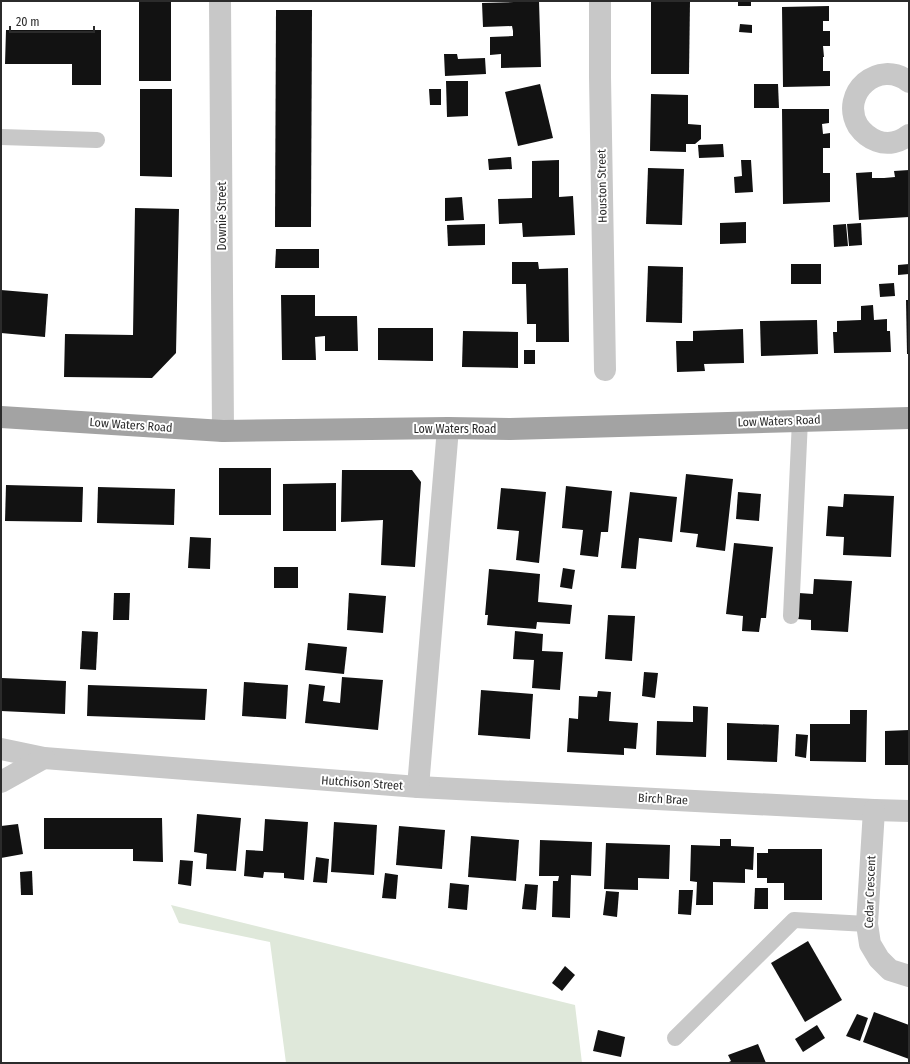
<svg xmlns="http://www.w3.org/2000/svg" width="910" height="1064" font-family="'Fira Sans Condensed',sans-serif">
<rect width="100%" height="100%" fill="#fff"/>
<polygon fill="#dfe8da" points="171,905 575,1005 582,1063 286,1063 270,942 179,923"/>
<g fill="#121212">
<rect x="139" y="1" width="32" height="80"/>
<polygon points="514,1 539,1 541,67 501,68 501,54 490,55 490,37 513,36 513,31 512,26 483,27 482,3 514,2"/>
<polygon points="651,1 690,1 689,74 651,74"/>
<rect x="738" y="1" width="13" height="5"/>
<polygon points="829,6 829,21 823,21 823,31 830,31 830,46 823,46 824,57 823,57 823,71 830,71 830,86 783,87 782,7"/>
<polygon points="276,10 312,10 311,227 275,227"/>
<polygon points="740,24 752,25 752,33 739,32"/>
<polygon points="6,30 101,30 101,85 72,85 72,64 5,64"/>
<polygon points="444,54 457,54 458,59 485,58 486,74 445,76"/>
<polygon points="446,81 468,81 468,116 447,117"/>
<polygon points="540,84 553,138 518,146 505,92"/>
<polygon points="754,84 778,84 779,108 754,108"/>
<polygon points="140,89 172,89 172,177 140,176"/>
<polygon points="429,89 441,89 441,105 430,105"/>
<polygon points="651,94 688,95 688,124 701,125 701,139 695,144 686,144 686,152 650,151"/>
<polygon points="782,109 829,109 829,123 822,124 823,134 830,133 830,148 823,148 823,173 830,173 830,202 783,204"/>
<polygon points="723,144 724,157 699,158 698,145"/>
<polygon points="511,157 512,169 489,170 488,159"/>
<polygon points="559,160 559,197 573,196 575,235 523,237 522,223 499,224 498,199 532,198 532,161"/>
<polygon points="741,160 751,160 753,192 735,193 734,177 742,176"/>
<polygon points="648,168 684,169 682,225 646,224"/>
<polygon points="909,170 909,217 859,220 856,173 872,172 872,178 884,178 895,177 894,171"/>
<polygon points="462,197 464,220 445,221 445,198"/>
<polygon points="135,208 179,209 176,353 152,378 64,377 65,334 133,335"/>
<polygon points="746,222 746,243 720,244 720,223"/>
<polygon points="861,223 862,245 849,246 847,224"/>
<polygon points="485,224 485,245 448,246 447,225"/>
<polygon points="846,224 848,246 834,247 833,225"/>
<polygon points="276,249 319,249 319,268 275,268"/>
<polygon points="512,262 538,262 539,269 568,268 569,342 536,342 536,324 527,324 526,284 512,284"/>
<rect x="791" y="264" width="30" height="20"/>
<polygon points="909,264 909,274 898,275 898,265"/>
<polygon points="648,266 683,267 682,323 646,322"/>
<polygon points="894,283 895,296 880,297 879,284"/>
<polygon points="1,290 48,294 45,337 1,333"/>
<polygon points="281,295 315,295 315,316 357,316 358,351 325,351 325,336 315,337 316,360 282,360"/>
<polygon points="906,300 909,300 909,354 907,354"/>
<polygon points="873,305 874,320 887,319 887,331 890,331 891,352 834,353 833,332 837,332 837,321 861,320 861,306"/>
<polygon points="817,320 818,354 761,356 760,321"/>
<polygon points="378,328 433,328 433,361 378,360"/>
<polygon points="743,329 744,363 704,364 705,371 677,372 676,341 693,341 693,331"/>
<polygon points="463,331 518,332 518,368 462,367"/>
<rect x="524" y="350" width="11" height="14"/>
<rect x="219" y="468" width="52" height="47"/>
<polygon points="342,470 412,470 421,482 415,567 381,565 383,520 341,522"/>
<polygon points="686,474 733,479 725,551 696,547 698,534 680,532"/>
<polygon points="336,483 336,531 283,531 283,484"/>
<polygon points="6,485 83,487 82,522 5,521"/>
<polygon points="566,486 612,491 608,532 601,532 598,557 580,555 583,530 562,528"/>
<polygon points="98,487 175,489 174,525 97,523"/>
<polygon points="501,488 546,492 539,563 516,560 519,531 497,529"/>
<polygon points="630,492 677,497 672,542 639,538 636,569 621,568"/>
<polygon points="738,492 761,494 759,521 736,519"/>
<polygon points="844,494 894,496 891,557 843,555 844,537 826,536 828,506 843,507"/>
<polygon points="190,537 211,538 210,569 188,568"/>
<polygon points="734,543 773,547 766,618 761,618 759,632 742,631 743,616 726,614"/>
<rect x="274" y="567" width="24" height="21"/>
<polygon points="563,568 575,570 572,589 560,587"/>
<polygon points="489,569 540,574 538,602 572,605 570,624 537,622 536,629 487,625 488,615 485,615"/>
<polygon points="814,579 852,581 848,632 811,630 811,620 797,619 799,593 813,594"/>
<polygon points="114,593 130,593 129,620 113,620"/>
<polygon points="349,593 386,596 383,633 347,630"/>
<polygon points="608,615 635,616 632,661 605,659"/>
<polygon points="82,631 98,632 96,670 80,669"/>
<polygon points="515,631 543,634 542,651 563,652 560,690 532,688 534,660 513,659"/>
<polygon points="308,643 347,647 344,674 305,670"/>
<polygon points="644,672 658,673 655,698 642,696"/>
<polygon points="342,677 383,680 378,730 305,723 309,684 325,686 323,701 340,703"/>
<polygon points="2,678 66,681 65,714 1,711"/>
<polygon points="244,682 288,685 286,719 242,716"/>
<polygon points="88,685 207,689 205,720 87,716"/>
<polygon points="481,690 533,694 530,739 478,735"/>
<polygon points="598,691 611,692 609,721 638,723 636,749 624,748 624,755 567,752 569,718 578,719 579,696 597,697"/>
<polygon points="693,706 708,707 706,757 656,755 657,721 693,722"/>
<polygon points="850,710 867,710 866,762 810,761 810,724 850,724"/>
<polygon points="727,723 779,725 777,762 727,760"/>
<polygon points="909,730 909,765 885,765 885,731"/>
<polygon points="796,734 808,735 806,758 795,756"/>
<polygon points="197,814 241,818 236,871 206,869 207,854 194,852"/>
<polygon points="44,818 162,818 163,862 133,861 133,849 44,849"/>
<polygon points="265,819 308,822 304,880 284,878 284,873 264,872 263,878 244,876 246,850 263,851"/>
<polygon points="334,822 377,825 374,875 331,872"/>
<polygon points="18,824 23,854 1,858 1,826"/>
<polygon points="399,826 445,830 442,869 396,865"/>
<polygon points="471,836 519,840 516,881 468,877"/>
<polygon points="720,839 731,839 731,846 754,847 753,870 745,869 745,883 713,882 713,905 696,905 697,882 690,881 691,845 720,846"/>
<polygon points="540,840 592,842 591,876 571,875 570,918 552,917 553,881 558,881 559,876 539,876"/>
<polygon points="606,843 670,845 669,879 638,878 638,890 604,889"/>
<polygon points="768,849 822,849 822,900 784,900 784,883 767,883 767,878 757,878 757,853 768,853"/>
<polygon points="316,857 329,859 327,883 313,882"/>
<polygon points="180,860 193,861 191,886 178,884"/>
<polygon points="32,871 33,895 21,895 20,872"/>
<polygon points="385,873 398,875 396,899 382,898"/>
<polygon points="450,883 469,885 467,910 448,908"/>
<polygon points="525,884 538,885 536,910 522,909"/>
<polygon points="755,888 768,888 768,909 754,909"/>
<polygon points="679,890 693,890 691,915 678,914"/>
<polygon points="606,891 619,892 617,917 603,915"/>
<polygon points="808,941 842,1000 805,1022 771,963"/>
<polygon points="565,966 575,975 562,991 552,983"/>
<polygon points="874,1012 909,1025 909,1059 863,1042"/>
<polygon points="857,1014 868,1018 860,1041 846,1036"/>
<polygon points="817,1025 825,1038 803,1052 795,1039"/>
<polygon points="598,1030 625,1037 621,1057 593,1051"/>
<polygon points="758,1044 766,1063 727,1063 731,1061 728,1055"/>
</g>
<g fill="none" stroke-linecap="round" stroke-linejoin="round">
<g stroke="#c8c8c8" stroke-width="16">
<polyline points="1,137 97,140"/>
<polyline points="791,616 800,420"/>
<polyline points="675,1038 794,920 867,924"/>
</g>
<g stroke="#c8c8c8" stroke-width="22">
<polyline points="220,1 223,431"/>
<polyline points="600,1 600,77 605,370"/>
<path d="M909 82C879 58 839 93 858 126 863 133 869 138 877 141 888 145 900 142 909 135"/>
<polyline points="1,749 44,758 418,787 874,810 909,811"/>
<polyline points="1,782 44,758"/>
<polyline points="418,787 448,428"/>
<polyline points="874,810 867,924 870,944 879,959 890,970 909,976"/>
</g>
<polyline stroke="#a3a3a3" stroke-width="22" points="1,417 223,431 448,428 510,429 909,418"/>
</g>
<g text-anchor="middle" stroke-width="4" stroke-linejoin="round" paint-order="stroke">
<g font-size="12" fill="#2b2b2b" stroke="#fff">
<text transform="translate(602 186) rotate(-91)" y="4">Houston Street</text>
<text transform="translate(222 216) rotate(-90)" y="4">Downie Street</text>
<text transform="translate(779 421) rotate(-2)" y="4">Low Waters Road</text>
<text transform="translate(131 425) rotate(4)" y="4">Low Waters Road</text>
<text x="455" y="433">Low Waters Road</text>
<text transform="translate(362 783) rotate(4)" y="4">Hutchison Street</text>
<text transform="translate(663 799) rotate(3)" y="4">Birch Brae</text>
<text transform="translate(870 892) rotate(-88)" y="4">Cedar Crescent</text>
</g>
</g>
<rect width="910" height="1064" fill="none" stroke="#2b2b2b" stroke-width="4"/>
<path d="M10 26v6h84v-6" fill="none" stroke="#2b2b2b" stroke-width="2"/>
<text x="16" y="26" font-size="12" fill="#2b2b2b" stroke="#ffffff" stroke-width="3" paint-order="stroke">20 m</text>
</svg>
